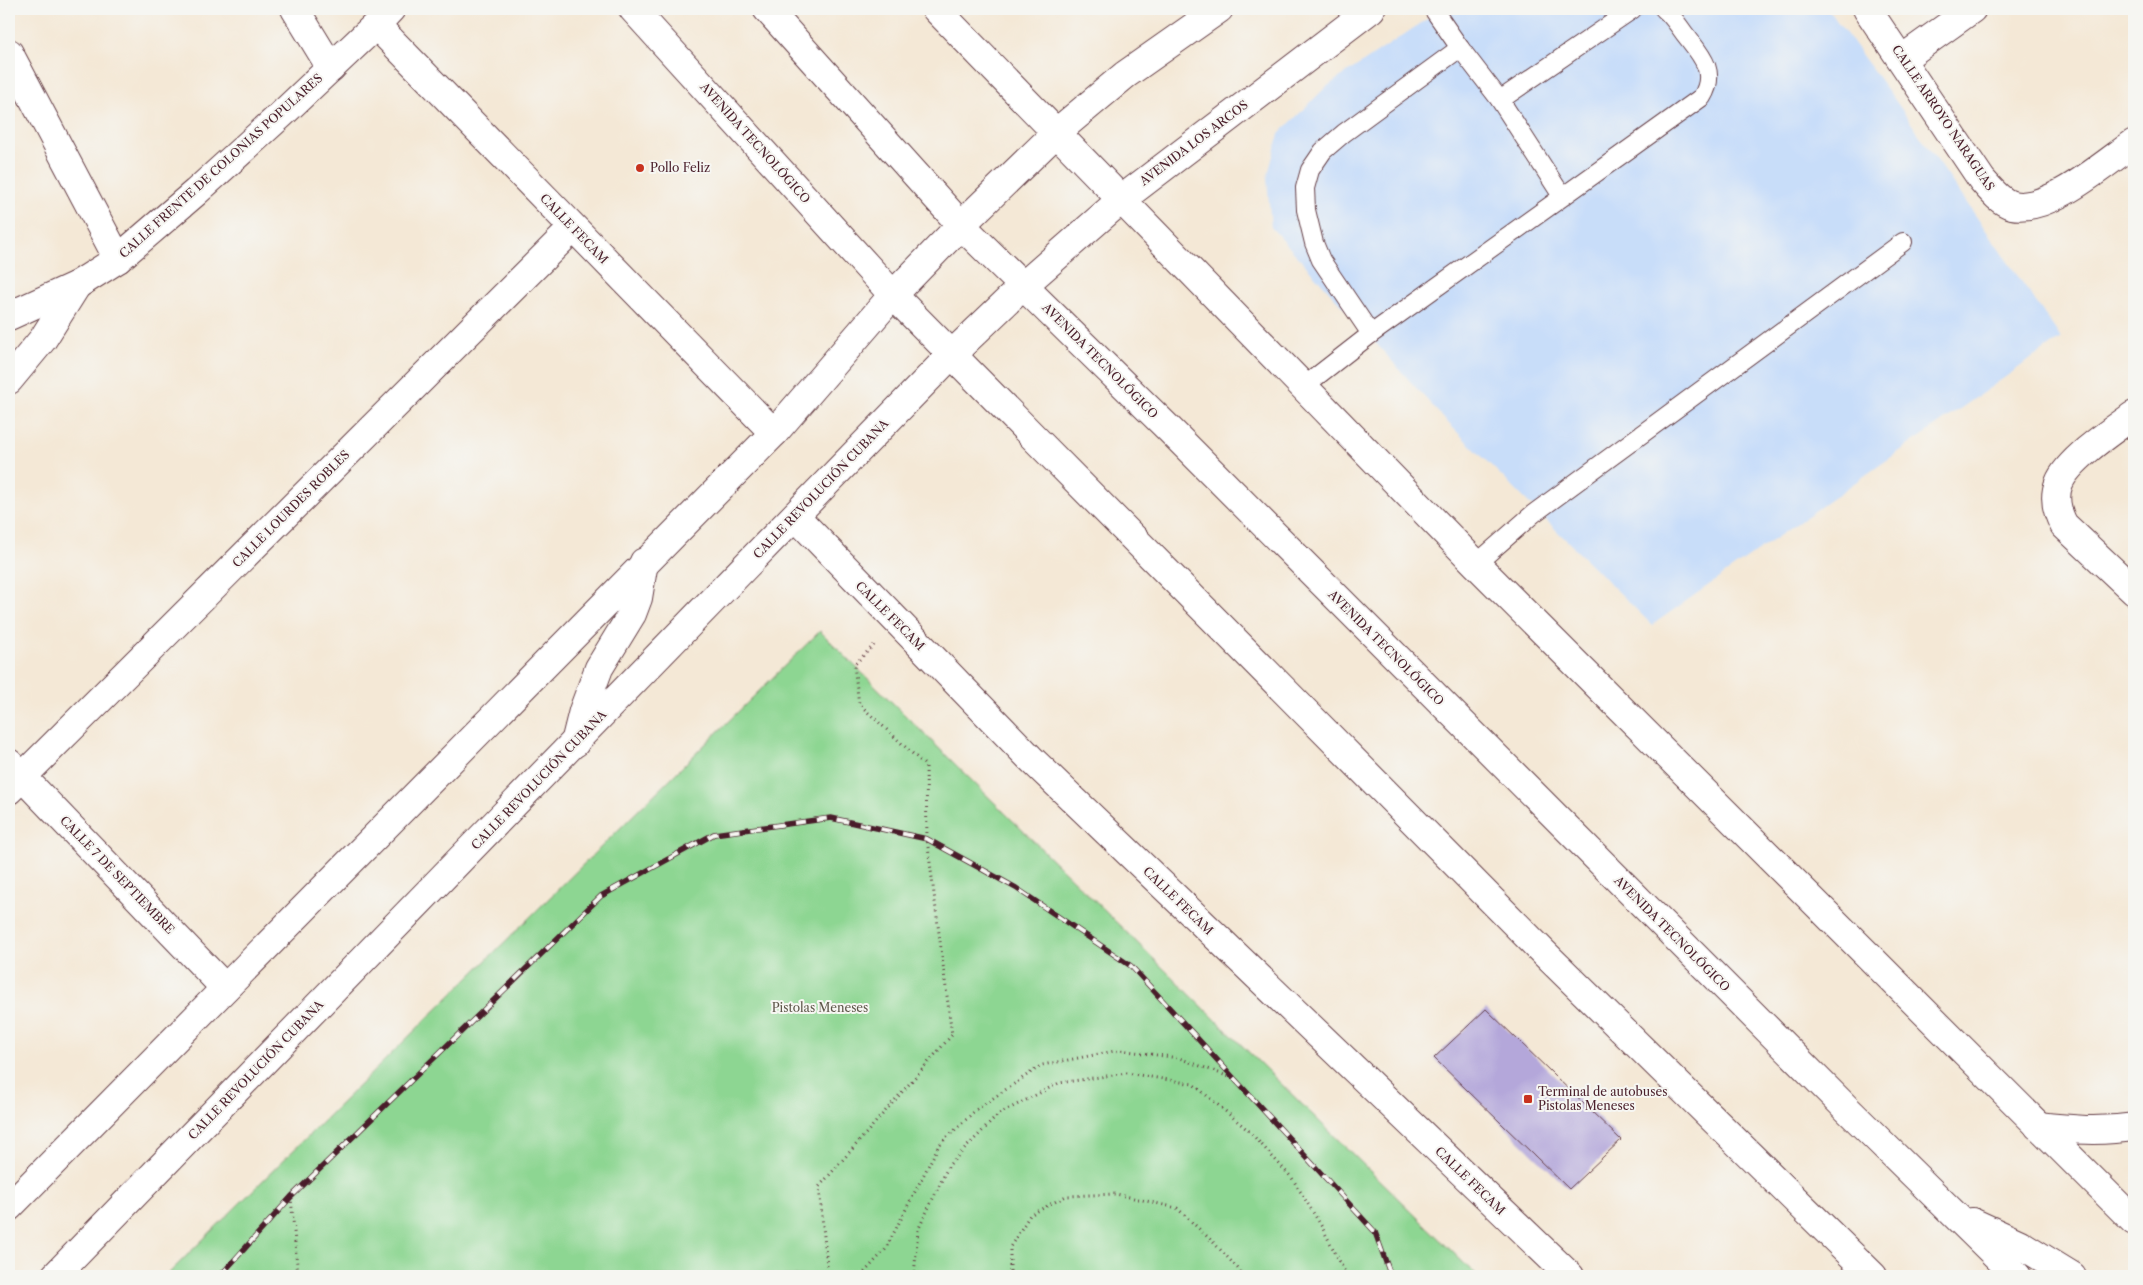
<svg xmlns="http://www.w3.org/2000/svg" width="2143" height="1285" font-family="'Libre Caslon Text',serif">
<rect width="100%" height="100%" fill="#f6f6f2"/>
<filter id="ink" filterUnits="userSpaceOnUse"><feTurbulence type="fractalNoise" baseFrequency=".02" numOctaves="2"/><feDisplacementMap in="SourceGraphic" scale="10" xChannelSelector="R" yChannelSelector="G"/><feConvolveMatrix kernelMatrix="1 2 1 2 8 2 1 2 1" color-interpolation-filters="sRGB"/></filter>
<filter id="wash" filterUnits="userSpaceOnUse"><feTurbulence type="fractalNoise" baseFrequency=".0096" numOctaves="4" result="noise"/><feDisplacementMap in="SourceGraphic" scale="20" xChannelSelector="R" yChannelSelector="G"/><feGaussianBlur stdDeviation="1.12" result="paint"/><feColorMatrix in="noise" values="0 0 0 0 0 0 0 0 0 0 0 0 0 0 0 0 0 1.4 0 .05"/><feComposite in="paint" operator="in"/></filter>
<g filter="url(#wash)">
<rect width="100%" height="100%" fill="#f4e8d6"/>
<polygon fill="#c8ddf9" points="1442,9 1828,9 1895,100 2061,338 1652,625 1445,420 1271,227 1267,178 1279,134 1326,87"/>
<polygon fill="#8dd692" stroke="#6c7a5e" points="820,631 854,665 1477,1276 166,1276"/>
<g id="blocks">
<polygon fill="#b4a7da" points="1486,1009 1621,1140 1569,1189 1434,1058"/>
</g>
</g>
<g filter="url(#ink)">
<use href="#blocks" fill-opacity="0" stroke="#643d45" stroke-width="1"/>
<g fill="none" stroke-linecap="round" stroke-linejoin="round">
<defs>
<g id="service">
<polyline points="1433,9 1460,48 1500,100 1633,9"/>
<polyline points="1500,100 1562,196"/>
<polyline points="1371,334 1321,260 1314,243 1306,210 1305,188 1310,170 1323,151 1344,133 1460,48"/>
<path d="M1303 387 1371 334 1702 97C1718 71 1700 54 1684 33 1678 25 1672 15 1664 9"/>
<polyline points="1476,564 1533,514 1903,242"/>
</g>
<g id="minor">
<polyline points="295,9 331,68"/>
<path d="M1867 9 1982 180C1990 189 2000 202 2012 205 2049 213 2105 163 2134 143"/>
<polyline points="376,25 774,433"/>
<polyline points="9,53 118,259"/>
<polyline points="1902,59 1972,9"/>
<polyline points="9,380 43,339 77,285"/>
<path d="M2134 415C2113 430 2068 460 2059 483 2053 498 2057 512 2064 525L2134 591"/>
<polyline points="795,516 1030,758 1570,1276"/>
<polyline points="9,763 225,988"/>
<polyline points="9,790 573,228"/>
<path d="M2038 1126C2071 1130 2101 1132 2134 1127"/>
</g>
<g id="tertiary">
<polyline points="575,743 583,711 599,668 632,614 638,598 644,562"/>
<polyline points="9,1207 774,433 893,295 961,225 1057,132 1125,75 1219,9"/>
<polyline points="55,1276 952,354 1024,285 1122,199 1371,9"/>
</g>
<g id="secondary">
<polyline points="936,9 1476,564 2134,1221"/>
<polyline points="9,316 77,285 118,259 196,192 282,114 376,25 391,9"/>
</g>
<g id="primary">
<polyline points="633,9 893,295 1542,951 1873,1276"/>
<polyline points="767,9 961,225 1170,430 1847,1109 2017,1276"/>
<polyline points="1972,1222 2020,1244 2072,1276"/>
</g>
</defs>
<use href="#service" stroke="#643d45" stroke-width="20"/>
<use href="#minor" stroke="#643d45" stroke-width="30"/>
<use href="#tertiary" stroke="#643d45" stroke-width="30"/>
<use href="#secondary" stroke="#643d45" stroke-width="30"/>
<use href="#primary" stroke="#643d45" stroke-width="30"/>
<g stroke="#643d45" stroke-width="3" stroke-dasharray="1 4" stroke-linecap="butt">
<polyline points="291,1197 298,1276"/>
<polyline points="828,1276 819,1187 952,1035 927,839 926,766 859,704 854,665 875,644"/>
<polyline points="861,1276 885,1250 939,1145 977,1109 1042,1065 1120,1050 1179,1058 1232,1078"/>
<polyline points="914,1276 918,1230 949,1165 999,1114 1059,1083 1127,1073 1193,1084 1249,1131 1292,1178 1322,1227 1347,1276"/>
<polyline points="1010,1276 1010,1247 1030,1215 1066,1196 1116,1194 1177,1208 1214,1243 1245,1276"/>
</g>
<use href="#service" stroke="#fff" stroke-width="18"/>
<use href="#minor" stroke="#fff" stroke-width="28"/>
<use href="#tertiary" stroke="#fff" stroke-width="28"/>
<use href="#secondary" stroke="#fff" stroke-width="28"/>
<use href="#primary" stroke="#fff" stroke-width="28"/>
<defs>
<polyline id="rail" points="220,1276 291,1197 601,896 714,834 831,818 927,839 1016,888 1131,966 1375,1232 1391,1276"/>
</defs>
<use href="#rail" stroke="#4a1f2b" stroke-width="5.5"/>
<use href="#rail" stroke="#f6f6f2" stroke-width="4" stroke-dasharray="11" stroke-linecap="butt"/>
</g>
</g>
<g fill="#c8321e" stroke="#f6f6f2" stroke-width="2">
<circle cx="640" cy="168" r="5"/>
<rect x="1523" y="1094" width="10" height="10" rx="2.5"/>
</g>
<g text-anchor="middle" stroke-width="4" stroke-linejoin="round" paint-order="stroke">
<g font-size="12" fill="#4a1f2b" stroke="#f6f6f2">
<text transform="translate(1943 118) rotate(56)" y="4">CALLE ARROYO NARAGUAS</text>
<text transform="translate(755 143) rotate(48)" y="4">AVENIDA TECNOLÓGICO</text>
<text transform="translate(1194 143) rotate(-37)" y="4">AVENIDA LOS ARCOS</text>
<text transform="translate(221 166) rotate(-42)" y="4">CALLE FRENTE DE COLONIAS POPULARES</text>
<text transform="translate(574 229) rotate(46)" y="4">CALLE FECAM</text>
<text transform="translate(1100 361) rotate(45)" y="4">AVENIDA TECNOLÓGICO</text>
<text transform="translate(821 489) rotate(-46)" y="4">CALLE REVOLUCIÓN CUBANA</text>
<text transform="translate(291 509) rotate(-45)" y="4">CALLE LOURDES ROBLES</text>
<text transform="translate(890 616) rotate(45)" y="4">CALLE FECAM</text>
<text transform="translate(1386 648) rotate(45)" y="4">AVENIDA TECNOLÓGICO</text>
<text transform="translate(539 780) rotate(-46)" y="4">CALLE REVOLUCIÓN CUBANA</text>
<text transform="translate(117 875) rotate(46)" y="4">CALLE 7 DE SEPTIEMBRE</text>
<text transform="translate(1178 901) rotate(44)" y="4">CALLE FECAM</text>
<text transform="translate(1672 934) rotate(45)" y="4">AVENIDA TECNOLÓGICO</text>
<text transform="translate(256 1070) rotate(-46)" y="4">CALLE REVOLUCIÓN CUBANA</text>
<text transform="translate(1470 1181) rotate(44)" y="4">CALLE FECAM</text>
</g>
<g font-size="12" fill="#4a1f2b" stroke="#f6f6f2" text-anchor="start">
<text x="650" y="172">Pollo Feliz</text>
<text x="1538" y="1096">Terminal de autobuses<tspan x="1538" dy="14">Pistolas Meneses</tspan></text>
</g>
<g font-size="12" fill="#5e564a" stroke="#f6f6f2">
<text x="820" y="1012">Pistolas Meneses</text>
</g>
</g>
<rect width="2143" height="1285" fill="none" stroke="#f6f6f2" stroke-width="30"/>
</svg>
